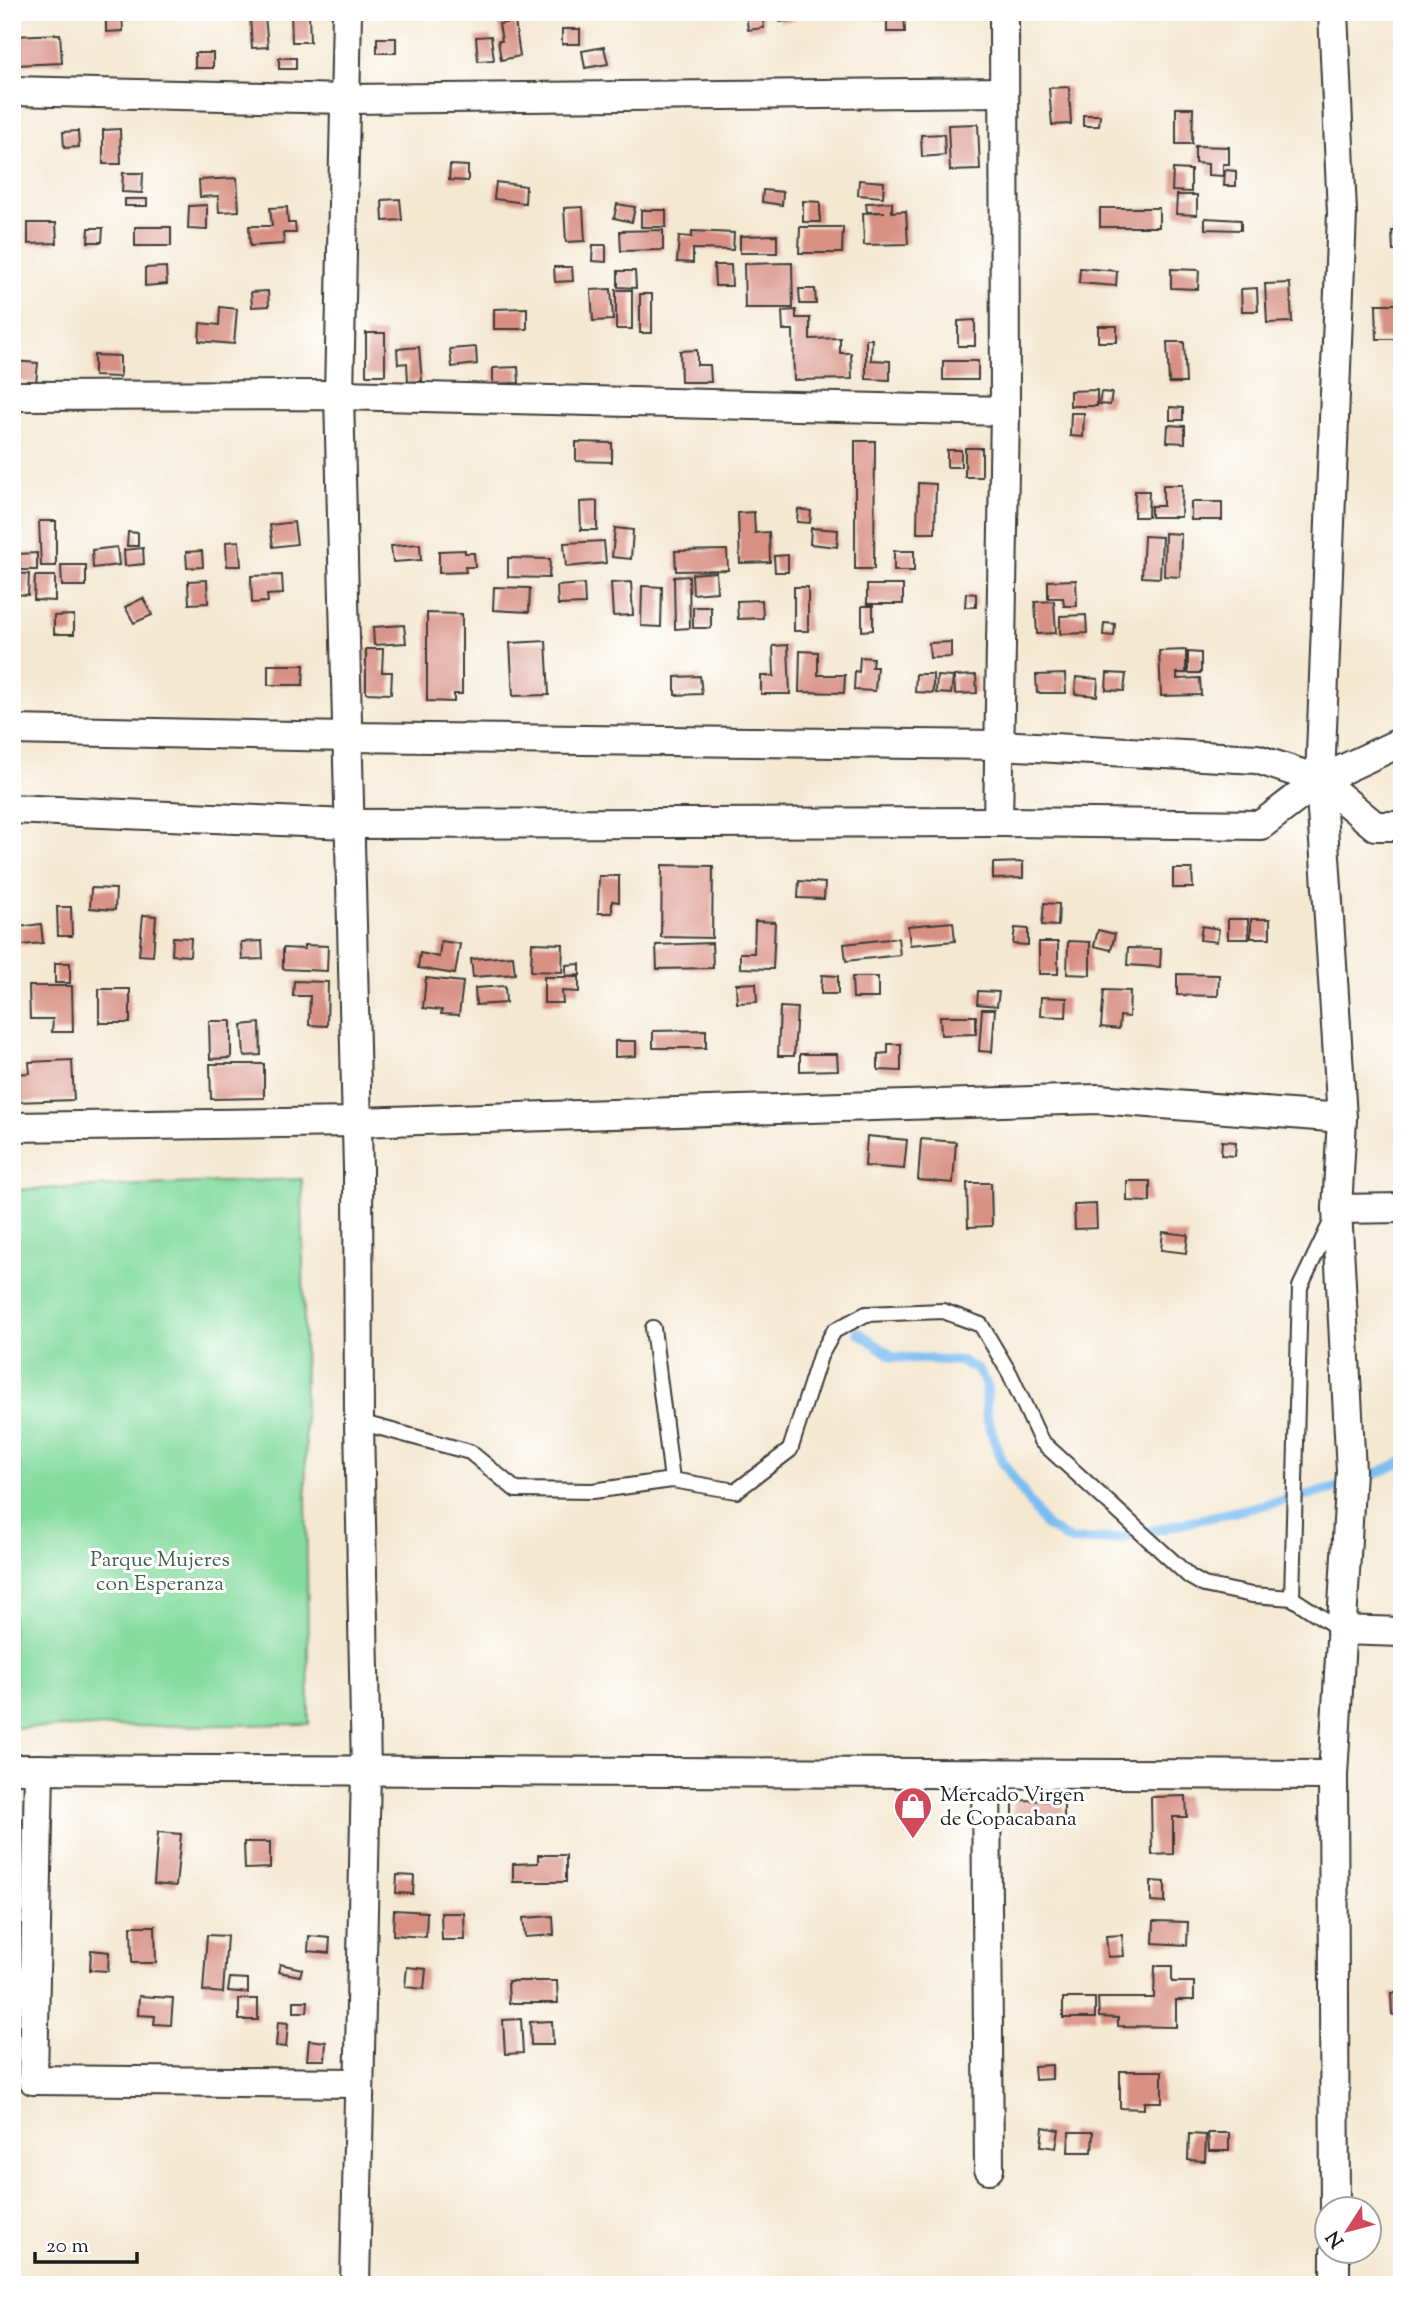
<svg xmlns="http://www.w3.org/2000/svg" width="1414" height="2297" font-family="'Sorts Mill Goudy',serif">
<rect width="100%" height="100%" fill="#fff"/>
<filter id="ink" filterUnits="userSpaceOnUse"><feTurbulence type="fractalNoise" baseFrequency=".0143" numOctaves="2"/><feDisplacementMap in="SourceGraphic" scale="14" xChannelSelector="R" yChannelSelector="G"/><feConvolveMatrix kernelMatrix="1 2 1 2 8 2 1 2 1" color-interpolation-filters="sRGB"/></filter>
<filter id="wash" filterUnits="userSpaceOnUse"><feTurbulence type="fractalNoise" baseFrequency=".00686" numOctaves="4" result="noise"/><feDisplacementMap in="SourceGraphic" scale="28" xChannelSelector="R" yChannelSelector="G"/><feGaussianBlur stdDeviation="1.57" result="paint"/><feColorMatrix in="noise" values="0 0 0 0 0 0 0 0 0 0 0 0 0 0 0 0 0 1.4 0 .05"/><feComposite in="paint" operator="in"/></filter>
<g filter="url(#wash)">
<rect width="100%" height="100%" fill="#f4e8d1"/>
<polygon fill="#85dc9f" stroke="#507c5e" stroke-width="2" points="302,1179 309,1724 12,1728 12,1190"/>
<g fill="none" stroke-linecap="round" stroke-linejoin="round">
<polyline stroke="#7cbdf1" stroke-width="10" points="858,1332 893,1357 961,1361 978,1370 987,1386 986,1414 1001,1460 1045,1525 1071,1541 1116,1539 1350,1485 1402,1462"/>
</g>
<g id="blocks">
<g fill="#d89083">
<polygon points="106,12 122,12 123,31 106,32"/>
<polygon points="291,12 309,12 310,42 292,42"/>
<polygon points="746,12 762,12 764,28 748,30"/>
<polygon points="779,12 795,12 796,20 780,22"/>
<polygon points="872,12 904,12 905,32 887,32 887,20 873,20"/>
<polygon points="265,16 268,47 252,48 250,17"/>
<polygon points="515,21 520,56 501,60 498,41 502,41 499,24"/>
<rect x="562" y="29" width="18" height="15"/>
<polygon points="60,34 62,63 15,65 13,36"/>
<polygon points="491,36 494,60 478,61 476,37"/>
<rect x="377" y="38" width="19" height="15"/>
<polygon points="604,47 608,64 585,68 582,51"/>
<rect x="195" y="53" width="18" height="15"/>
<rect x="279" y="58" width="17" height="11"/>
<polygon points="1069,87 1071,124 1052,125 1049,88"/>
<polygon points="1176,108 1193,108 1192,144 1176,144"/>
<polygon points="1083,115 1100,115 1099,126 1083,126"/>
<polygon points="978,124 980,170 950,171 948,125"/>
<polygon points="120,129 121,164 103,164 103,130"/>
<polygon points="78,131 79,147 64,148 63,132"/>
<polygon points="944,134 945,155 922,157 921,135"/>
<polygon points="1195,146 1229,147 1229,164 1223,164 1223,176 1208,175 1208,164 1195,163"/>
<polygon points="450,165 468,166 468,181 449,180"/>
<polygon points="1173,169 1191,170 1191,192 1172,191"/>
<polygon points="1225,170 1236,171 1236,186 1224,186"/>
<polygon points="123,173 143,173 142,193 122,192"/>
<polygon points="237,178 239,211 219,212 218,196 200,197 199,180"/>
<polygon points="859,180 884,182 883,197 858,195"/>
<polygon points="496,182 526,186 525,203 494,199"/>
<polygon points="763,190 783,192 782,205 762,202"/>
<polygon points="1177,195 1197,195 1197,215 1176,214"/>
<rect x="125" y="199" width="22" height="7"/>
<polygon points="400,199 402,220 383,221 382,200"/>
<polygon points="803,201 820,202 820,222 803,222"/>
<polygon points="892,202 892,212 906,211 908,244 864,245 863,213 885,212 867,212 866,203"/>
<polygon points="617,204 635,207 632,222 614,218"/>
<polygon points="207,205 207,230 188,229 189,206"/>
<polygon points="287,207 288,223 295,223 296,233 283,233 284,244 250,246 249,226 272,226 270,208"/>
<polygon points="583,207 585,241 566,242 564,208"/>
<rect x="1100" y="208" width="59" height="19"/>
<rect x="641" y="210" width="25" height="17"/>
<polygon points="1205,218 1241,220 1241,230 1205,229"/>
<polygon points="28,223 56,223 57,243 28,244"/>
<rect x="135" y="227" width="36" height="19"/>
<polygon points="800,227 843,227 842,253 799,253"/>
<polygon points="89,228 103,228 102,242 88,242"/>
<polygon points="663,230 663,250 621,251 620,231"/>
<polygon points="692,231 734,233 733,250 693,249 693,263 677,262 679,236 692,237"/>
<polygon points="1392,231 1402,231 1402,251 1393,251"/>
<polygon points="777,235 777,253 740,253 740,236"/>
<polygon points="593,245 606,245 606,262 592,261"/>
<polygon points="792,263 793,308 745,308 744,264"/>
<polygon points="714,265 731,265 732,286 715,286"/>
<polygon points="166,267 167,284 145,286 145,268"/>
<polygon points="554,267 572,267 573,281 555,282"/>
<polygon points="1080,268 1117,271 1116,286 1079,283"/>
<polygon points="1171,269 1199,270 1198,289 1171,288"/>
<polygon points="618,271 635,271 636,288 618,287"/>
<polygon points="1290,283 1292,322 1267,323 1265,284"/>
<polygon points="1257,288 1258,311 1242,311 1241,289"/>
<polygon points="611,289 613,320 593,321 591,290"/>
<polygon points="799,289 815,289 816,304 800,304"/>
<rect x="616" y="290" width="16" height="39"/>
<polygon points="268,291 269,306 252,307 251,292"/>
<rect x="640" y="294" width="12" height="39"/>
<polygon points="1376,304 1397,304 1397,339 1377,339"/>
<polygon points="220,307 237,309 234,344 199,341 200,323 219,325"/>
<polygon points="527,308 527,329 494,329 494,309"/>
<polygon points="796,310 796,318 810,318 810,339 840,338 840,353 851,353 852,379 794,380 793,330 783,330 782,311"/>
<polygon points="975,320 975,346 958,346 958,321"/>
<rect x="1098" y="326" width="19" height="16"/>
<rect x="366" y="333" width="19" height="42"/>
<polygon points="866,339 872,339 871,360 890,361 890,380 866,379"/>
<polygon points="1167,342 1184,342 1186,383 1169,383"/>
<polygon points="419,347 422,381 408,382 407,363 398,364 397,349"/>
<polygon points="476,347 477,364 452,367 450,349"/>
<polygon points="697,350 697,365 710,365 711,382 681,382 680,351"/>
<polygon points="94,355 120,356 120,377 94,376"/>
<polygon points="12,361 38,363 36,383 12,381"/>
<rect x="943" y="361" width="35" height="19"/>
<polygon points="518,367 519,383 493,384 493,368"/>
<polygon points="1097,390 1097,406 1070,406 1070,391"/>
<polygon points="1101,392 1112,393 1110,405 1099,404"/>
<polygon points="1170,407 1183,408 1183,420 1170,420"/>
<polygon points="1071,413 1084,413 1083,437 1070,436"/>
<polygon points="1168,425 1185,426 1185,443 1167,442"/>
<polygon points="855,441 875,441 874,569 855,569"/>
<polygon points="576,442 612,443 612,462 576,461"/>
<rect x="965" y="448" width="17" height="29"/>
<rect x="947" y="450" width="14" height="17"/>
<polygon points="918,483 936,484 935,533 917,533"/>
<polygon points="1163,485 1182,485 1181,517 1151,517 1151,506 1163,506"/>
<polygon points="1135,491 1149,491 1148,517 1134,517"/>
<polygon points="597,501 597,530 581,530 580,502"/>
<rect x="1191" y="502" width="31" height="18"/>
<polygon points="798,509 811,511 810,523 797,522"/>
<polygon points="754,512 755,533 769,532 770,562 740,563 738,513"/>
<polygon points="39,521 56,521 56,566 41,566"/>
<polygon points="294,522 297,544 273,547 270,525"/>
<polygon points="615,528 633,530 631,559 612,557"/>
<polygon points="811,528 838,530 837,547 810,544"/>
<polygon points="128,532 138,533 138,546 127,546"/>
<polygon points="1165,533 1181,534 1180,577 1164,576"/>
<polygon points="1144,536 1162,537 1160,578 1142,577"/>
<polygon points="239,541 241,566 227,566 226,542"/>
<polygon points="604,541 606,563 566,567 564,543"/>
<polygon points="420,544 421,560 393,562 391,546"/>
<polygon points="117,547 119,565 93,568 92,550"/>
<polygon points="143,548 144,564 125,566 124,550"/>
<polygon points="465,550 465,553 474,553 475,567 465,567 466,572 439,573 439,551"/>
<polygon points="727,550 728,570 676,571 675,551"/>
<polygon points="202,551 203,567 187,568 186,552"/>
<rect x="894" y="551" width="20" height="20"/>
<polygon points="37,553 37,570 18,570 17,554"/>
<polygon points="788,555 788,572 775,572 774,556"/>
<polygon points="508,558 550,559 549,578 508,577"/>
<polygon points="61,565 86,565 86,586 62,586"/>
<polygon points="716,572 717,592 693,594 692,574"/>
<polygon points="12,573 29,574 28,595 12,594"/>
<polygon points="282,575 283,594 267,595 268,602 252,603 251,576"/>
<polygon points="35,576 55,576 55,601 34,600"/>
<polygon points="689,576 690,628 675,629 674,577"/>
<polygon points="207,580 208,603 189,604 188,581"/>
<polygon points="1076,580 1077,606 1064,606 1063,598 1048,598 1048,581"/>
<polygon points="631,582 633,615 613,616 611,583"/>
<polygon points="584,584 585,604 558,605 557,586"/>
<rect x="867" y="585" width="36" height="19"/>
<polygon points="642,586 662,587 661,627 641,626"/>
<polygon points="494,587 530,588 529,612 493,610"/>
<rect x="794" y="587" width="14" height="44"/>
<polygon points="966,593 976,594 976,607 965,607"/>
<polygon points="143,598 152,615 134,623 125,607"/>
<polygon points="762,600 763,618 738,619 737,601"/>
<polygon points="1054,601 1056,633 1037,634 1035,602"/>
<polygon points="862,606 873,606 873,630 862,631"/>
<rect x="693" y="607" width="18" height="21"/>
<polygon points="427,613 462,614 462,694 454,694 454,702 427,701"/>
<polygon points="74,615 74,634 54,634 54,616"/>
<polygon points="1086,615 1087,633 1060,634 1060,616"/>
<polygon points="1104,623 1115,624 1114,636 1103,635"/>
<polygon points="404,625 406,643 374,645 373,627"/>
<polygon points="546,641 549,695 513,696 510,643"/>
<polygon points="951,642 951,657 930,658 929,643"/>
<polygon points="788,645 790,694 761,694 761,676 774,676 773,646"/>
<polygon points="366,649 383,649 382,672 392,672 391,694 366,693"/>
<polygon points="1186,650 1186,673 1177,673 1177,679 1200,678 1201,695 1161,696 1159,651"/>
<polygon points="800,651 818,652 818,675 845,675 844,693 799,692"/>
<polygon points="1188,652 1201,653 1201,673 1188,673"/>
<polygon points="860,657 873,658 872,667 877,667 875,691 854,690 855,671 859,672"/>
<polygon points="268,665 304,665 303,685 268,685"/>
<polygon points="1107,673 1126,674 1124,691 1106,690"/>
<polygon points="916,674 933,674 933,693 915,692"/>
<polygon points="1065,674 1066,693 1037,693 1036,675"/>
<polygon points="976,675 977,693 955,694 954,676"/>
<polygon points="700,676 702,694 675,695 675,677"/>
<polygon points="937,676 953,677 951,694 936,693"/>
<polygon points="1076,677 1098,679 1097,696 1075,694"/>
<polygon points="1023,862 1023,878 993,879 993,863"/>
<polygon points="662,865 713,866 712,938 661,937"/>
<polygon points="1173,869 1192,869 1193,888 1173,888"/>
<polygon points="599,876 619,876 619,902 612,901 612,913 598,913"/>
<polygon points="799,881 825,883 824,899 798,898"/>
<polygon points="91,888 116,889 115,910 90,908"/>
<polygon points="1044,903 1059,904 1058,926 1042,925"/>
<polygon points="57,907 71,907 72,936 58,936"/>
<polygon points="143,915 156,916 153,956 139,955"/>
<polygon points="1228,919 1248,919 1249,939 1228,939"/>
<rect x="1251" y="919" width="19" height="19"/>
<polygon points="755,921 775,922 773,969 740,968 740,953 754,953"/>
<polygon points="953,922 955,941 910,945 908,926"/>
<polygon points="41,924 43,943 21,945 19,927"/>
<polygon points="1202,926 1219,929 1217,942 1200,940"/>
<polygon points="1015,928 1028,929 1028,945 1013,944"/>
<polygon points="1098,930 1115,934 1111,950 1094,946"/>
<polygon points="173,937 191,938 190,956 172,955"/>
<polygon points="898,938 900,955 846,961 844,944"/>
<polygon points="262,941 263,959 242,960 241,942"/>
<polygon points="441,941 460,944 455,974 418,968 420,953 439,957"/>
<polygon points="1068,941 1090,942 1090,975 1067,974"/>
<rect x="1039" y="942" width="19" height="32"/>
<polygon points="532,943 563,944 562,972 531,971"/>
<polygon points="712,943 713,968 657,969 656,945"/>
<polygon points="304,945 328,946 327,971 283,969 283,948 304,949"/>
<polygon points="1128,948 1161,949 1160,967 1127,965"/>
<polygon points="513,956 515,974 473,977 471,959"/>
<rect x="55" y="963" width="15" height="20"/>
<polygon points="580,964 580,975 566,976 566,965"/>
<polygon points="1177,974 1219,975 1218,996 1177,995"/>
<polygon points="822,975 838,976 838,994 821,994"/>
<polygon points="544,977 579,977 579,992 562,991 563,1003 544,1003"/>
<polygon points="852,977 878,977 878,998 853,998"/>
<polygon points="426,978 463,982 459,1015 441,1014 442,1010 423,1008"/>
<polygon points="294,981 328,982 327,1026 309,1025 310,996 293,996"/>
<polygon points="756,983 757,1002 737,1003 736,984"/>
<polygon points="29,986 72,986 73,1032 52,1032 53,1019 30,1019"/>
<polygon points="505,986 506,1003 476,1005 475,988"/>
<rect x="99" y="989" width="31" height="34"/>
<polygon points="1104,990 1130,991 1129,1017 1120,1016 1119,1029 1101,1027"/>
<polygon points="978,991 999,992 997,1006 977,1004"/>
<polygon points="1041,997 1067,998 1066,1017 1040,1016"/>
<polygon points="780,1007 797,1008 794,1056 778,1056"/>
<polygon points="982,1009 995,1009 992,1052 979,1051"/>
<polygon points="940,1016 976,1016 976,1034 941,1035"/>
<polygon points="209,1021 231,1021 231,1058 210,1059"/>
<polygon points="260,1023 261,1055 244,1056 242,1025"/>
<polygon points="706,1030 706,1048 653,1048 653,1031"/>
<polygon points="615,1041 636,1041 636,1056 615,1057"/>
<polygon points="888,1044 901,1044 901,1071 878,1070 878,1054 888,1053"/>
<polygon points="800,1054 837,1054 838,1070 800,1071"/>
<polygon points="72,1060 74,1100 15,1102 14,1074 30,1073 29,1062"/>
<polygon points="210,1064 264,1064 264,1098 211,1099"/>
<polygon points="867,1136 907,1140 904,1169 865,1166"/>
<polygon points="921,1139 956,1142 953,1183 918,1180"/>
<polygon points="1222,1141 1236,1142 1235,1156 1221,1155"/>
<polygon points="1127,1181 1150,1181 1150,1202 1127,1201"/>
<polygon points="967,1183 991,1183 992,1226 968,1227"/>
<polygon points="1096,1204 1097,1228 1075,1229 1074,1205"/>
<polygon points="1163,1232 1188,1235 1186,1253 1161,1250"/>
<polygon points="1186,1796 1187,1817 1173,1817 1173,1854 1152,1855 1151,1797"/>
<polygon points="1013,1800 1064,1801 1064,1823 1013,1822"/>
<polygon points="158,1832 181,1834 176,1886 154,1884"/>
<polygon points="244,1842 270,1842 270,1868 245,1869"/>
<polygon points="538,1855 566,1855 566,1882 513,1882 513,1864 538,1863"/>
<polygon points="397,1875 414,1876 413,1894 396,1893"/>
<polygon points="1151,1881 1165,1882 1165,1903 1151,1902"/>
<polygon points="394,1910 427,1912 426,1937 393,1935"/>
<polygon points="441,1913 464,1913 465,1940 442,1940"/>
<polygon points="553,1916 554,1935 525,1937 523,1918"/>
<polygon points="1154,1921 1188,1922 1187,1945 1153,1943"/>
<polygon points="131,1926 155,1926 156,1963 132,1963"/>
<polygon points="207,1935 227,1936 223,1993 203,1991"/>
<polygon points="1122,1935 1124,1956 1108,1957 1106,1936"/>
<polygon points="309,1936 330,1938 329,1953 308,1951"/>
<polygon points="91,1950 109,1952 108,1971 90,1970"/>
<polygon points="280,1964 302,1969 300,1976 278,1972"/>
<polygon points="1155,1966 1172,1966 1172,1982 1194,1982 1194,2000 1176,2000 1176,2027 1118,2026 1118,2018 1099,2017 1098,1998 1154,1998"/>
<polygon points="407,1967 426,1969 424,1989 405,1987"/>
<polygon points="230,1978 248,1979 248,1993 228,1991"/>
<polygon points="508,1981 557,1981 558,2003 509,2003"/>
<polygon points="1391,1993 1402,1993 1402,2014 1392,2015"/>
<polygon points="139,1996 173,1998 171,2025 154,2024 155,2016 138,2015"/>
<rect x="1063" y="1998" width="32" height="20"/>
<rect x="239" y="1999" width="19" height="21"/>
<polygon points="294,2001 308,2001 307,2012 294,2012"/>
<polygon points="521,2019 523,2053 505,2054 503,2020"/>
<polygon points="552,2021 553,2045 531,2045 530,2022"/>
<polygon points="278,2022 288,2023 286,2047 276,2046"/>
<polygon points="309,2040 326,2042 325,2060 307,2060"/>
<polygon points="1052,2065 1052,2079 1035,2080 1034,2066"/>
<polygon points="1120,2071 1162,2071 1162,2102 1144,2102 1144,2109 1120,2108"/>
<polygon points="1043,2127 1059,2130 1056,2148 1041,2146"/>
<polygon points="1069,2132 1093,2132 1092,2152 1068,2152"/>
<polygon points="1208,2133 1229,2133 1229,2151 1209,2151"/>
<polygon points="1189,2134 1206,2135 1205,2161 1188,2160"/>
</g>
</g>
</g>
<g filter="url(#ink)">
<use href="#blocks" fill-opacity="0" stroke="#3c3b37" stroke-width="2"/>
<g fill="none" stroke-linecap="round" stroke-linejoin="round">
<defs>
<g id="service">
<polyline points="653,1328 672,1480 736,1491 790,1450 820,1356 834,1331 866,1314 943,1311 981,1325 1010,1374 1041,1441 1190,1577 1204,1585 1252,1595 1292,1598 1341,1630"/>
<polyline points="359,1422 470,1452 516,1490 593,1491 672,1480"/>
<polyline points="1292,1598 1300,1287 1332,1220"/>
</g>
<g id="minor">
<polyline points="347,12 339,395 358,1169 359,1422 366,1771 355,2285"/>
<polyline points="1333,12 1342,213 1320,780 1342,1118 1337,1209 1351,1471 1333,1775 1335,2210"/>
<polyline points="12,91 345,99 1004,92"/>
<polyline points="12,396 339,395 1005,411"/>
<polyline points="12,730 347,737 998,745 1257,759 1320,780 1375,826 1402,826"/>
<polyline points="12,809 348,824 998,822 1261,825 1320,780 1397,744 1402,744"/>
<polyline points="998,822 1005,411 1004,12"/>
<polyline points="12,1127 357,1122 1098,1099 1342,1118"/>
<polyline points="1337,1209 1402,1208"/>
<polyline points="1341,1630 1402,1632"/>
<polyline points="12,1769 1333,1775"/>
<polyline points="39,1769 33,2080 359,2083"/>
<polyline points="986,1773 989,2169"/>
<polyline points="1335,2252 1335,2285"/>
</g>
</defs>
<use href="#service" stroke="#3c3b37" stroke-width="18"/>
<use href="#minor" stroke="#3c3b37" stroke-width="32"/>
<use href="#service" stroke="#fff" stroke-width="14"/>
<use href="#minor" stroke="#fff" stroke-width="28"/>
</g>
</g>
<defs>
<symbol id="shop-pin" viewBox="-11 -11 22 30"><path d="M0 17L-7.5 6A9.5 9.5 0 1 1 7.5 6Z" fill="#d1495b" stroke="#fff"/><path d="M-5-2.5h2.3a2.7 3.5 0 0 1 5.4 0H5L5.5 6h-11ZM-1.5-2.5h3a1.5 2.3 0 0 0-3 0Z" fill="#fff"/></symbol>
</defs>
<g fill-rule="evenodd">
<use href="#shop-pin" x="891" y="1784" width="44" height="60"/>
</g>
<g text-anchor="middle" stroke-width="6" stroke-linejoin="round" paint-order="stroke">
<g font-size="21" fill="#415f4a" stroke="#fff">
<text x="160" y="1566">Parque Mujeres<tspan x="160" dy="24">con Esperanza</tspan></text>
</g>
<g font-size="21" fill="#1c1c1c" stroke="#fff" text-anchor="start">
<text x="940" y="1801">Mercado Virgen<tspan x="940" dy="24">de Copacabana</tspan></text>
</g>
</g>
<rect width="1414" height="2297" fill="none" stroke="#fff" stroke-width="42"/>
<g transform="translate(1348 2230) rotate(234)"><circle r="33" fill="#ffffff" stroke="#a4a4a4" stroke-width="2"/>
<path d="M0-5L12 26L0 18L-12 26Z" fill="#d1495b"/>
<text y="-10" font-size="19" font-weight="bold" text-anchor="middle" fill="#1c1c1c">N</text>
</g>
<path d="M35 2252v10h102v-10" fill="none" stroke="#1c1c1c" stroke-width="3.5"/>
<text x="46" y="2252" font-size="21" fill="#1c1c1c" stroke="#ffffff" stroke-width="5" paint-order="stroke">20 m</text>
</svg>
